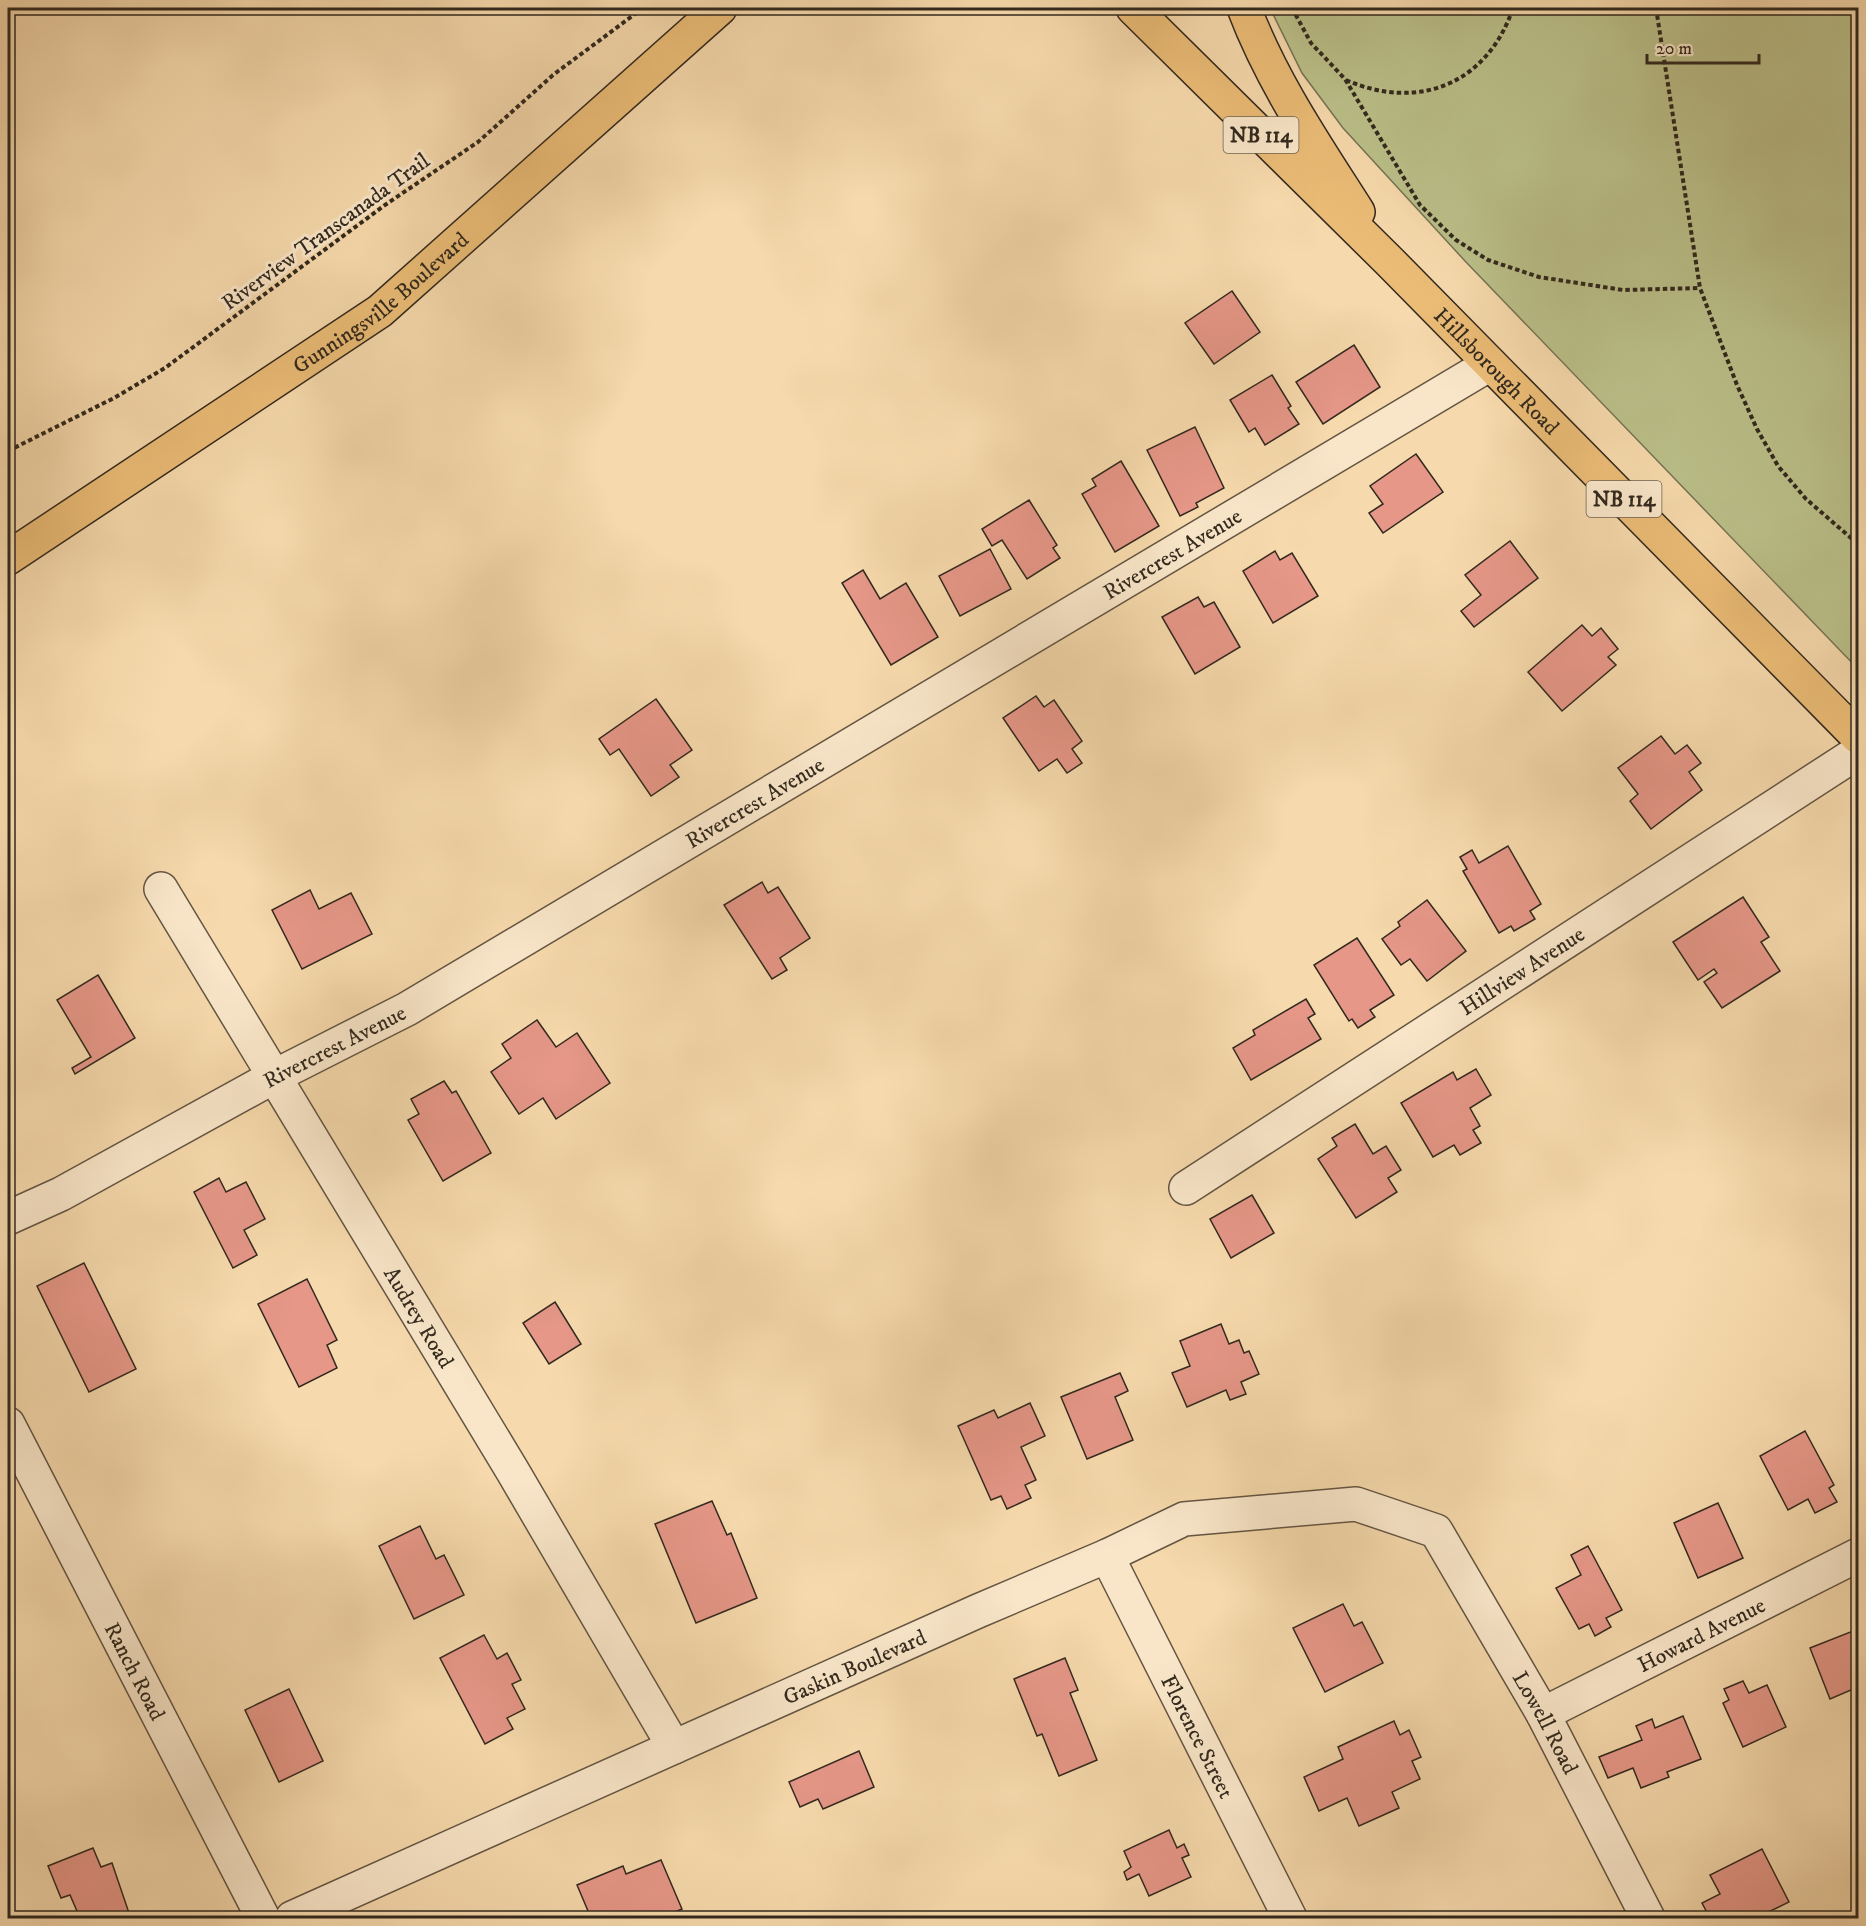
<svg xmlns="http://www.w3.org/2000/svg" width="1866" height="1926" font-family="'IM FELL DW Pica',serif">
<rect width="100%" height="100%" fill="#f6d9ac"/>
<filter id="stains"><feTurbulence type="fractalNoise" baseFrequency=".00333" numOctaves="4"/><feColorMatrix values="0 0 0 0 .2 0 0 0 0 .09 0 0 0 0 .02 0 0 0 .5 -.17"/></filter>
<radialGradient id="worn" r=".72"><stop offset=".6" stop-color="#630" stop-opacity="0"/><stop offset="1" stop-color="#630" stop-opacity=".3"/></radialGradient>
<polygon fill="#bbc08a" stroke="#767454" stroke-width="1.5" points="1270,8 1858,8 1858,669 1465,261 1343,128 1302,73"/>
<g fill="#e69788" stroke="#32291e" stroke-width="1.5">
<polygon points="1232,291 1260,332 1214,364 1185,323"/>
<polygon points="1354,345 1380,387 1323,424 1296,382"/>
<polygon points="1272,375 1291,406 1288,408 1299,424 1265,445 1255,428 1249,432 1230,400"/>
<polygon points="1195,427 1224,488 1196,503 1198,507 1180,516 1147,450"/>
<polygon points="1416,454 1443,492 1383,533 1369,513 1383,504 1370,486"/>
<polygon points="1121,461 1159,526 1115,552 1082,494 1096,486 1092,479"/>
<polygon points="1029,500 1057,545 1053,548 1060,558 1027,579 1002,540 992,546 982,529"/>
<polygon points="1510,541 1538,578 1474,627 1461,611 1481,595 1465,575"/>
<polygon points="990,549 1011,589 960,616 939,576"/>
<polygon points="1275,551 1280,560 1292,553 1318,596 1273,623 1243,571"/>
<polygon points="863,570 880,599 906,583 938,637 891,665 842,583"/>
<polygon points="1198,597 1204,607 1214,602 1240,647 1195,674 1162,617"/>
<polygon points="1582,625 1592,636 1601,628 1618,649 1608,657 1616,665 1562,711 1528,672"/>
<polygon points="1036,696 1044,707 1054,700 1082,741 1072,749 1082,763 1067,773 1057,759 1039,771 1003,718"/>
<polygon points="656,699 692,750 670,765 679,777 651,796 619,749 610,755 599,739"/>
<polygon points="1661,736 1675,754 1687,745 1701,763 1689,772 1702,790 1651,829 1630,801 1638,794 1618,768"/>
<polygon points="1508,846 1541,904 1530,911 1535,919 1514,931 1511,926 1499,933 1463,871 1467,869 1460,857 1472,850 1479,863"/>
<polygon points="762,882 768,893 778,887 810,938 780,958 787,970 772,979 724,905"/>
<polygon points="310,890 319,909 351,893 372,934 302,969 272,910"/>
<polygon points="1743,897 1769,937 1761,942 1780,971 1722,1008 1704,982 1717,973 1714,969 1698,980 1673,942"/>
<polygon points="1427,900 1466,951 1427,981 1410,959 1401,965 1382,939 1400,926 1398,922"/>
<polygon points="1357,938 1394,995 1370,1010 1375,1017 1358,1028 1352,1019 1349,1021 1314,965"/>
<polygon points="98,975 135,1038 75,1074 72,1068 91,1057 57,1000"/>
<polygon points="1306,999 1315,1014 1308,1018 1321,1039 1251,1080 1233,1048 1255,1035 1253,1030"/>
<polygon points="537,1020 556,1047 577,1033 610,1083 556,1119 543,1098 519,1114 491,1072 511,1058 502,1044"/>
<polygon points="1476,1069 1491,1095 1470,1108 1480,1126 1473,1130 1481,1143 1460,1155 1454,1145 1433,1157 1401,1103 1453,1072 1457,1080"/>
<polygon points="444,1081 452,1093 456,1091 491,1153 443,1181 408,1120 419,1114 411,1099"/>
<polygon points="1355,1124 1373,1154 1386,1146 1401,1170 1388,1178 1397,1192 1356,1218 1318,1159 1337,1146 1332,1138"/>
<polygon points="219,1178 226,1192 246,1182 265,1219 244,1230 257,1255 233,1268 194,1192"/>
<polygon points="1252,1195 1274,1233 1231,1258 1210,1219"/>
<polygon points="84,1263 136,1369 89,1392 37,1286"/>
<polygon points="307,1279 337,1340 327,1345 337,1368 299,1387 258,1304"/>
<polygon points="555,1302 581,1344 549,1364 523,1323"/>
<polygon points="1221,1324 1229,1344 1239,1340 1244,1353 1249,1351 1259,1374 1241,1382 1246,1394 1230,1400 1226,1390 1187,1407 1172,1373 1190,1366 1180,1341"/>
<polygon points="1120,1373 1128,1391 1115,1397 1133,1440 1087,1459 1061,1397"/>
<polygon points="1030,1403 1045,1436 1021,1447 1036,1480 1025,1485 1031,1498 1007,1509 1001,1496 991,1500 958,1426 994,1410 998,1418"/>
<polygon points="1805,1431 1834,1485 1829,1488 1837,1502 1815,1513 1808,1499 1788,1510 1760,1456"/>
<polygon points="712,1501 727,1535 731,1533 757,1598 696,1623 655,1524"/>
<polygon points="1718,1503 1743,1558 1698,1578 1674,1523"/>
<polygon points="420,1526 436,1559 444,1555 464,1595 414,1619 379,1546"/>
<polygon points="1588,1546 1622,1610 1606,1618 1611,1627 1595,1636 1589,1624 1579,1629 1556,1588 1581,1575 1571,1555"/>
<polygon points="1343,1604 1354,1626 1362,1622 1383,1663 1325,1692 1293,1628"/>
<polygon points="1858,1629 1858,1687 1830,1699 1810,1648"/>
<polygon points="484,1635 497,1659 507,1653 521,1680 512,1684 525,1709 507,1718 513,1729 485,1744 440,1658"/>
<polygon points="1065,1658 1078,1690 1070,1693 1097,1760 1059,1776 1042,1734 1037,1736 1014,1679"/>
<polygon points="1743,1681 1749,1693 1767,1685 1786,1727 1743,1747 1723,1703 1729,1700 1724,1689"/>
<polygon points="289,1689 323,1761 279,1782 245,1710"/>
<polygon points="1683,1716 1701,1759 1667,1772 1669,1777 1641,1788 1633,1768 1608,1778 1599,1757 1642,1740 1636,1726 1652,1719 1655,1728"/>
<polygon points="1394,1721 1400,1735 1409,1730 1421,1757 1412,1761 1420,1779 1392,1792 1399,1808 1359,1826 1347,1798 1319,1811 1304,1777 1343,1759 1338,1747"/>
<polygon points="859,1751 874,1787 823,1809 818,1799 800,1807 789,1782"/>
<polygon points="1169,1830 1177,1848 1184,1844 1189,1855 1182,1858 1191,1877 1149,1896 1139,1874 1127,1880 1124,1872 1131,1867 1124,1851"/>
<polygon points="93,1848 101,1867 112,1863 129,1913 114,1918 80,1918 70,1895 61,1898 48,1866"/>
<polygon points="1762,1849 1789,1902 1756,1918 1710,1918 1702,1903 1720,1894 1710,1875"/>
<polygon points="661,1860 682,1909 661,1918 591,1918 577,1885 623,1866 626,1874"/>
</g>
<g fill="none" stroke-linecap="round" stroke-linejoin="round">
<defs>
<g id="minor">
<path id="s1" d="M161 889 512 1470 674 1747"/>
<path id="s2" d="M1186 1188 1858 752"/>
<path id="s3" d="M8 1218 61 1194 275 1076 407 1009 1490 364"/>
<path id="s4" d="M8 1424 263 1918"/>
<path id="s5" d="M1107 1556 1290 1918"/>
<path id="s6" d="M1543 1714 1858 1555"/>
<path id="s7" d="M292 1918 978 1611 1107 1556 1184 1519 1356 1504 1436 1531 1543 1714 1648 1918"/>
</g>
<g id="major">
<path id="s8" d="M1133 8 1390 262 1858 737"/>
<path d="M1244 8C1272 82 1316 146 1358 212"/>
<path id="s9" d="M8 558 380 311 720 8"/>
</g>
</defs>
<use href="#minor" stroke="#635542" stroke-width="36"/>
<use href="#major" stroke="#32291e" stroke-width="36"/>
<g stroke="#32291e" stroke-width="4" stroke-dasharray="4.5 3" stroke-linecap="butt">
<polyline points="1292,8 1311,43 1345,79 1420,205 1456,240 1488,260 1539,277 1623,290 1700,288"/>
<polyline points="1656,8 1700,288 1737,385 1757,429 1778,466 1806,499 1858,544"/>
<path d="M1346 80C1419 112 1488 83 1513 8"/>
<polyline points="8,451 114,398 165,368 385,205 478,142 553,75 643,8"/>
</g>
<use href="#minor" stroke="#f9e6c9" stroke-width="33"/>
<use href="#major" stroke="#ebbc76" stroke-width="33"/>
</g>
<g text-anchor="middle" stroke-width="6" stroke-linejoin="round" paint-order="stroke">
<g fill="#f9e6c9" stroke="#6e6251" stroke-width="1.5">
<rect x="1223.5" y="117" width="75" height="36" rx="4.5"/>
<rect x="1586.5" y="481" width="75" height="36" rx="4.5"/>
</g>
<g font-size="21" font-weight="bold" fill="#32291e">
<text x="1261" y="142">NB 114</text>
<text x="1624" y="506">NB 114</text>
</g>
<g font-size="22" fill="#32291e" stroke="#f9e6c9">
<text transform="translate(325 231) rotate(-36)" y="8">Riverview Transcanada Trail</text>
<text dy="8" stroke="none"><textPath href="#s9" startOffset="452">Gunningsville Boulevard</textPath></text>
<text dy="8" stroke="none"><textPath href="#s8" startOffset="514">Hillsborough Road</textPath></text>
<text dy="8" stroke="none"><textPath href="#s3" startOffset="1341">Rivercrest Avenue</textPath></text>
<text dy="8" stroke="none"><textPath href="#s3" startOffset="855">Rivercrest Avenue</textPath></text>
<text dy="8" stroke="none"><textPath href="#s2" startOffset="400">Hillview Avenue</textPath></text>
<text dy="8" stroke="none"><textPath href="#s3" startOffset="369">Rivercrest Avenue</textPath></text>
<text dy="8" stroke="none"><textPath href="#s1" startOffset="500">Audrey Road</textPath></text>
<text dy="8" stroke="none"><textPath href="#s6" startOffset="177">Howard Avenue</textPath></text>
<text dy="8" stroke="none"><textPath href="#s7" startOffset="616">Gaskin Boulevard</textPath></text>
<text dy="8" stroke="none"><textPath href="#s4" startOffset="278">Ranch Road</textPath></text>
<text dy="8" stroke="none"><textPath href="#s7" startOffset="1455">Lowell Road</textPath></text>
<text dy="8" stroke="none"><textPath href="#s5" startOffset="202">Florence Street</textPath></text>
</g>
</g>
<rect width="1866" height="1926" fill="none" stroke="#f6d9ac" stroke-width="30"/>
<rect x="9" y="9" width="1848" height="1908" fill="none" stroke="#32291e" stroke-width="3"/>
<rect x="15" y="15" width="1836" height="1896" fill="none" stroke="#32291e" stroke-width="1.5"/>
<path d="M1647 54v9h112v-9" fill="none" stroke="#32291e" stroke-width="3"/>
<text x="1656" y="54" font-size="18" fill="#32291e" stroke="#f9e6c9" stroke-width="4.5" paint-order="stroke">20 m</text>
<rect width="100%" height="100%" filter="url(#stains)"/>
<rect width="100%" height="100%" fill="url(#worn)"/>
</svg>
